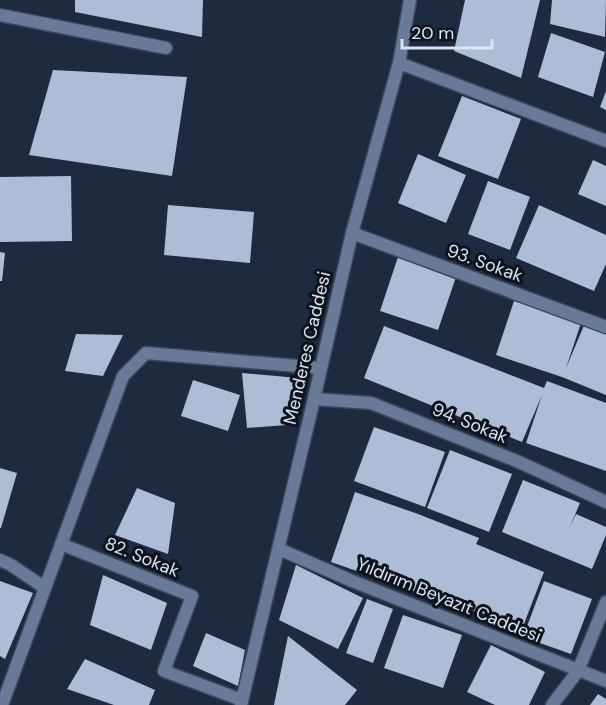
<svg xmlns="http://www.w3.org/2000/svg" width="606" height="705" font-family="'DM Sans',sans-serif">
<rect width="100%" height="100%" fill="#1e2a3f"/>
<g fill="#adbcd7">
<polygon points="75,0 203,0 202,37 75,12"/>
<polygon points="465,0 540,0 521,78 454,51"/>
<polygon points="552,0 606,0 605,37 550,24"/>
<polygon points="551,33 605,52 593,97 538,77"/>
<polygon points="53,70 187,77 172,176 29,155"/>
<polygon points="606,91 606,110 600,107"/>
<polygon points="462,96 521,119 498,179 438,156"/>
<polygon points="418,154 466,175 446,223 398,203"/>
<polygon points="593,160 606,166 606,206 578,194"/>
<polygon points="71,176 72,241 0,242 0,177"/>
<polygon points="488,181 530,197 510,250 468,234"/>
<polygon points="168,205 254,212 250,263 164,255"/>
<polygon points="539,205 606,235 606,264 594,291 516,258"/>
<polygon points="0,252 5,253 2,281 0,281"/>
<polygon points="398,257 456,277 438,330 380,311"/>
<polygon points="514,301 581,323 566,368 585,323 606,331 606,395 562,377 496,355"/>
<polygon points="384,326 544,388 547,381 606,403 606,471 526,443 542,395 522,442 364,378"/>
<polygon points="76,334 123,335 103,376 65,371"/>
<polygon points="242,373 298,378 287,425 247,428"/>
<polygon points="193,380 240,395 228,431 181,416"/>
<polygon points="374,427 445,452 425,507 354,481"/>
<polygon points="450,450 512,474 489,532 427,508"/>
<polygon points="0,468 17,473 1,528 0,528"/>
<polygon points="523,480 580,503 569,529 576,514 606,527 606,535 592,569 502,532"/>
<polygon points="137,488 175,503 168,554 115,535"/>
<polygon points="355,492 418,514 479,538 476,544 544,572 522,629 482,613 451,604 331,562"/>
<polygon points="296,565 363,598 338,649 279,620"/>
<polygon points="103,575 167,603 151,650 90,625"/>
<polygon points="0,581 33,593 5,659 0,656"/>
<polygon points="544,581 592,599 571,654 523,637"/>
<polygon points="367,599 393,609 373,663 346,653"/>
<polygon points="403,615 462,635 443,688 384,668"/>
<polygon points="206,633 245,650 238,686 193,666"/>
<polygon points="288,636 357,690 345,705 274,705"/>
<polygon points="491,645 545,672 529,705 495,705 467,692"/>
<polygon points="85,659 155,690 149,705 114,705 67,689"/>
<polygon points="598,694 606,699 606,705 590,705"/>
</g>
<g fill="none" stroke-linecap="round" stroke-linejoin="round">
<defs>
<polyline id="service" points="0,15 166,48"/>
<polyline id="pedestrian" points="241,705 314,399 352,233 399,63 410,0"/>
<g id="minor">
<polyline points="399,63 606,141"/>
<polyline points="352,233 606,327"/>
<polyline points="314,399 371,403 519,462 606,502"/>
<polyline points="61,544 192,596 164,671 242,700"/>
<polyline points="279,549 352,581 606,681"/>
<polyline points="0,560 11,565 45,588"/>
<polyline points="2,705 123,376 146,353 321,368"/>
<polyline points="552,705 578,671 606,602"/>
</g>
</defs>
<use href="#service" stroke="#3c485b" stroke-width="15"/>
<use href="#pedestrian" stroke="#3c485b" stroke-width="15"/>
<use href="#minor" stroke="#3c485b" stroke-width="15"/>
<use href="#service" stroke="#687a98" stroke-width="12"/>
<use href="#pedestrian" stroke="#687a98" stroke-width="12"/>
<use href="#minor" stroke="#687a98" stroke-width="12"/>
</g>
<g text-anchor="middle" stroke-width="6" stroke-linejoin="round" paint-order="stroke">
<g font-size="18" fill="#dbe3f1" stroke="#0e131c">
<text transform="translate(485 263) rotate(20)" y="6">93. Sokak</text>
<text transform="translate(307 348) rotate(-77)" y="6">Menderes Caddesi</text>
<text transform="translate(470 423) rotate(22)" y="6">94. Sokak</text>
<text transform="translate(142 557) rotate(22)" y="6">82. Sokak</text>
<text transform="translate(449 600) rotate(22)" y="6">Yıldırım Beyazıt Caddesi</text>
</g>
</g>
<path d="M402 39v9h90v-9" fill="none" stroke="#dbe3f1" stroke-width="3"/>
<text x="411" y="39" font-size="18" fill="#dbe3f1" stroke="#0e131c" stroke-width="4.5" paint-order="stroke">20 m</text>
</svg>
